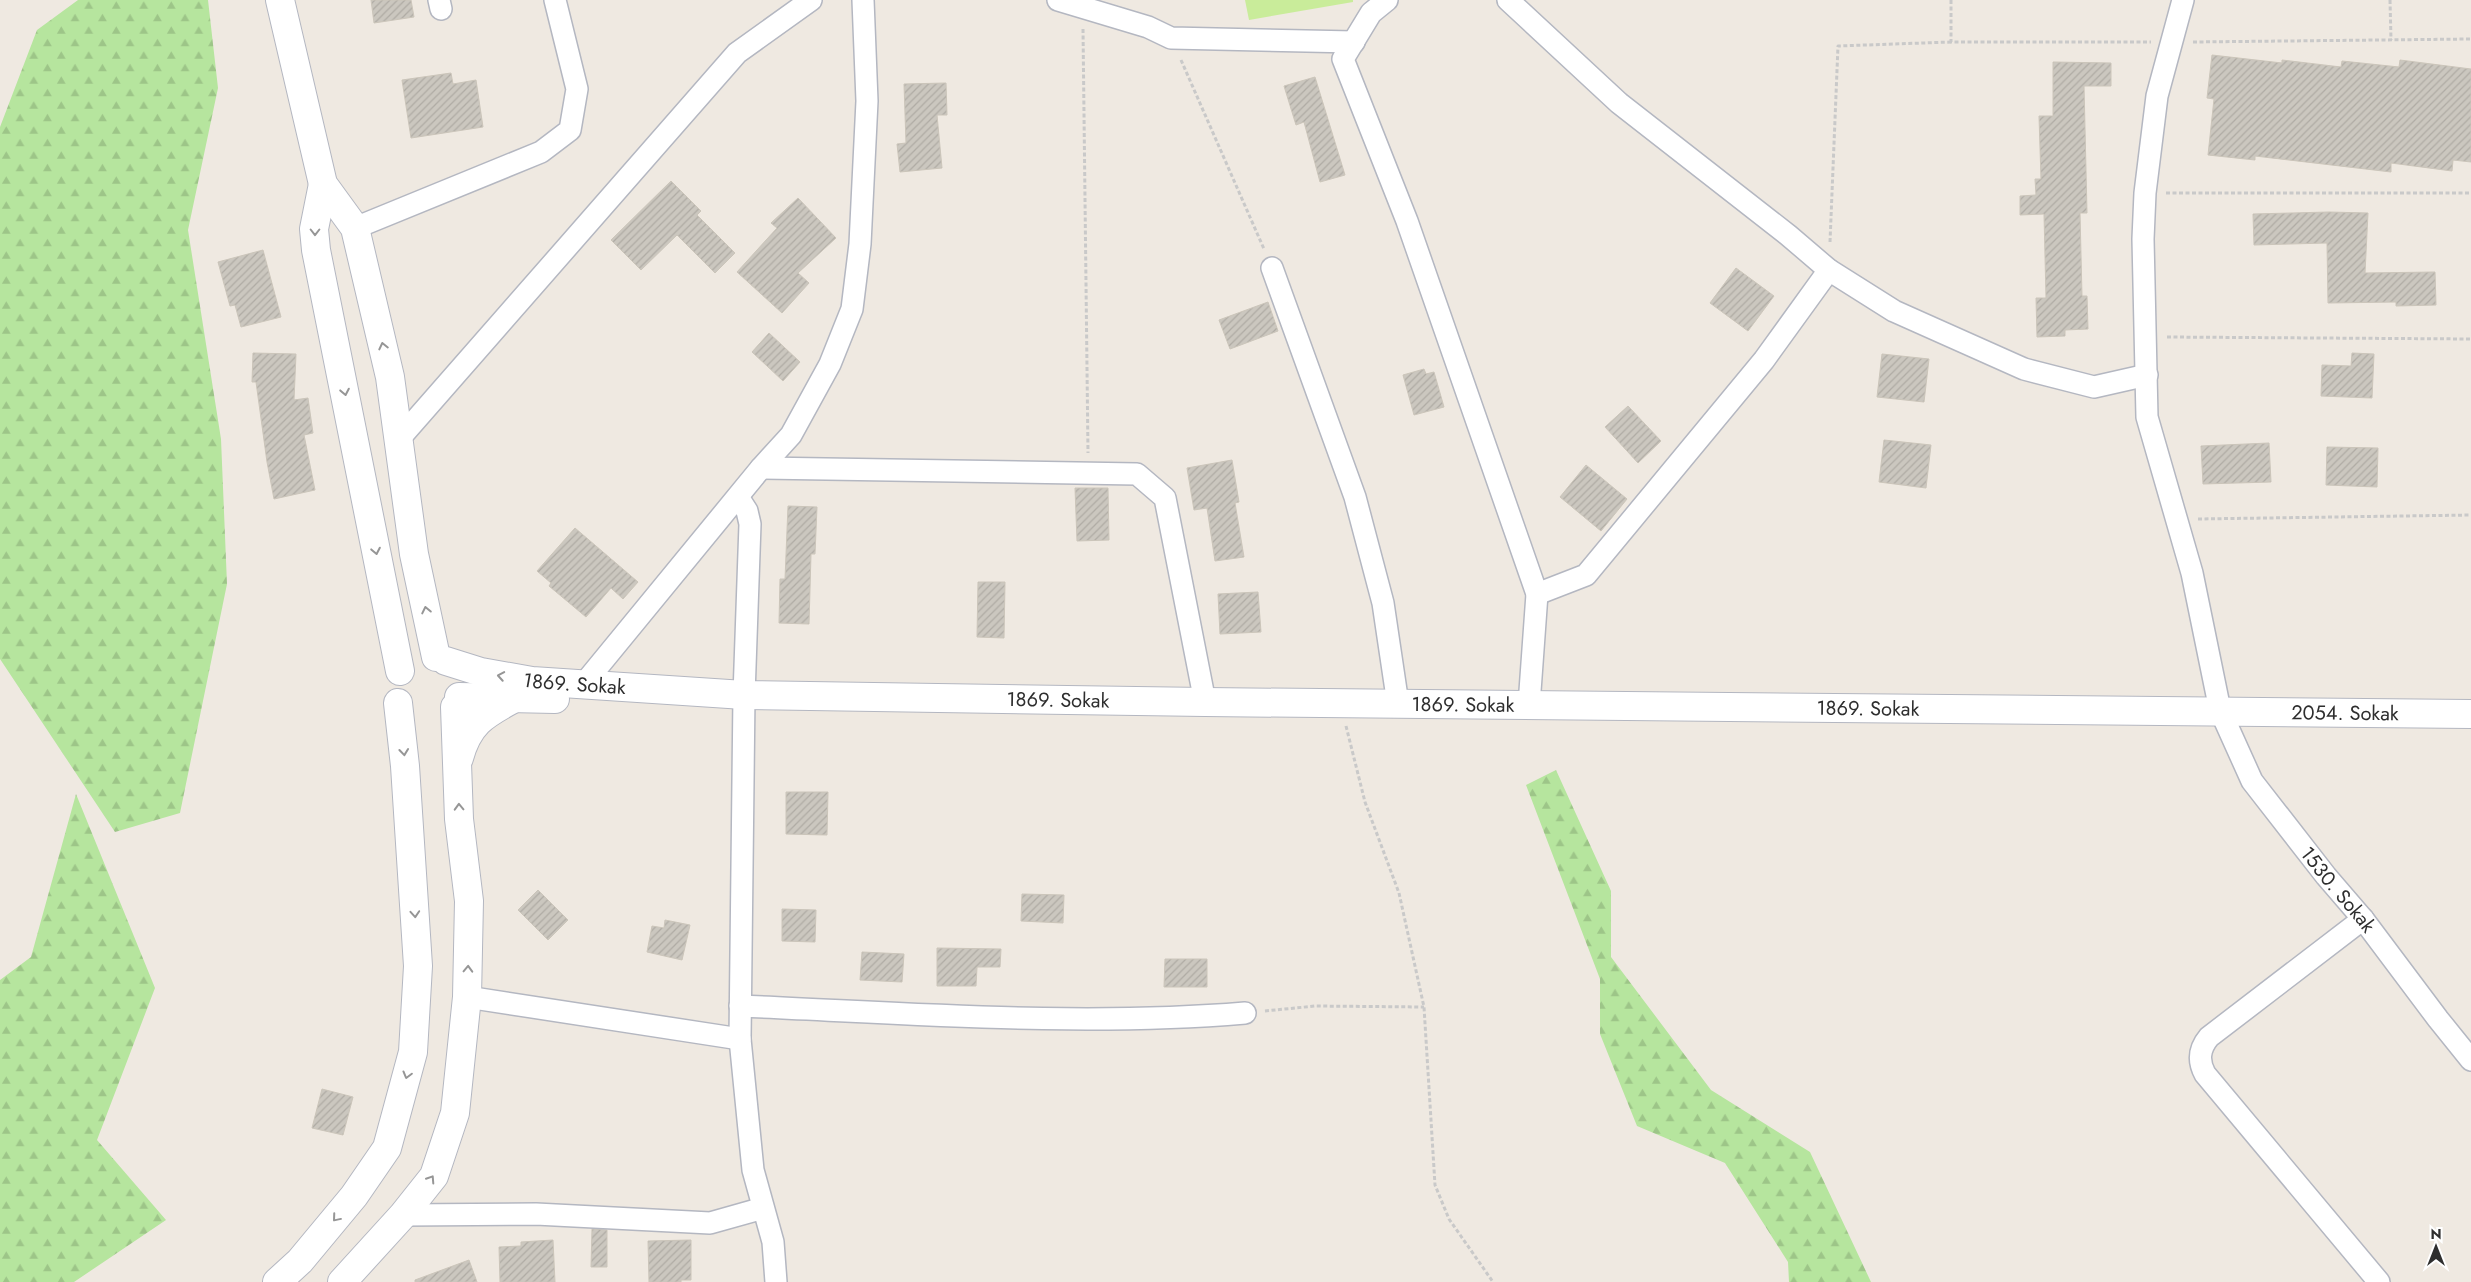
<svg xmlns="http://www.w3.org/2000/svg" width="2471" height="1282" font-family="Jost,sans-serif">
<defs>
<pattern id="forest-firs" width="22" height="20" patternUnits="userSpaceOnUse" patternTransform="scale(1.25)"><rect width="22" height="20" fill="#b6e59e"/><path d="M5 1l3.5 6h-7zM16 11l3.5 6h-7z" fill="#9dc588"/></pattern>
<pattern id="building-hatch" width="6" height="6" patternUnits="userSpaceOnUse" patternTransform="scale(1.25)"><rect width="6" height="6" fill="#cbc7bf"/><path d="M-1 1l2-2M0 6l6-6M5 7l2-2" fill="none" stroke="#afaba4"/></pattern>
</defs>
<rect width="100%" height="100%" fill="#efe9e1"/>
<g fill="url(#forest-firs)">
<polygon points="78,0 208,0 218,88 188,230 221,439 227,584 180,813 115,832 0,659 0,127 37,30"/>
<polygon points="1556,770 1611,891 1611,957 1711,1090 1810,1152 1871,1282 1789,1282 1788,1262 1725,1163 1637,1126 1600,1034 1600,979 1526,785"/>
<polygon points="76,794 155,988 97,1140 166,1220 74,1282 0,1282 0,980 31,957"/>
</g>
<polygon fill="#c9ec9a" points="1245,0 1353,0 1353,2 1249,20"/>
<g fill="url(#building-hatch)" stroke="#cbc5ba">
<polygon points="371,0 411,0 414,17 374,23"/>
<polygon points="2212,55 2282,63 2282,60 2341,67 2342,61 2399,67 2400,60 2471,69 2471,162 2453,160 2452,171 2391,163 2391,172 2255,156 2255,160 2208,155 2214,99 2207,98"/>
<polygon points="2053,62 2111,63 2111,86 2084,86 2087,213 2080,213 2082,296 2087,296 2088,329 2065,330 2065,336 2037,337 2036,298 2046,298 2044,214 2020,215 2020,196 2036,195 2035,179 2041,179 2039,116 2053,116"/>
<polygon points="451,73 453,84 476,80 483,127 411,138 402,80"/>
<polygon points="1315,77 1345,175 1320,182 1304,122 1296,125 1284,86"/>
<polygon points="946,83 947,115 937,115 942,168 900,172 897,144 906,143 904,84"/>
<polygon points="671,181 701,211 697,215 735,253 715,273 677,235 641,270 611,240"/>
<polygon points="798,198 836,238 798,273 809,283 782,313 737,272 777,228 771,223"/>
<polygon points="2329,212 2368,213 2365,273 2435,272 2436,305 2396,306 2396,302 2328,303 2327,243 2254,245 2253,214"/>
<polygon points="263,250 281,317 241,327 235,305 230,306 218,262"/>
<polygon points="1736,268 1774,296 1748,331 1710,303"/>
<polygon points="1268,302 1278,331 1230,349 1219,320"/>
<polygon points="769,333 800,362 783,381 752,352"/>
<polygon points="253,353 296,354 294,400 308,398 313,433 304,435 315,490 274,499 267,462 256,382 252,382"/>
<polygon points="2352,353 2374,354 2372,398 2321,396 2322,365 2351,366"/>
<polygon points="1882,354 1929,359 1924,402 1877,397"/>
<polygon points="1424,369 1426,374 1434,372 1444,407 1414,415 1403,375"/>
<polygon points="1628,406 1661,441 1638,463 1605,427"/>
<polygon points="1884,440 1931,445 1926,488 1879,482"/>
<polygon points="2269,443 2271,482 2203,484 2201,446"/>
<polygon points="2327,447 2378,448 2377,487 2326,485"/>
<polygon points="1232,460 1239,502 1235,503 1244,557 1215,561 1207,508 1194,510 1187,468"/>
<polygon points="1586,465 1627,499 1601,531 1560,497"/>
<polygon points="1075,488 1108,488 1109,540 1077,541"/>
<polygon points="788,506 817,507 815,554 811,554 809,624 779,623 780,579 785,579"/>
<polygon points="575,528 638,582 623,599 611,588 586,617 549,586 551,583 537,571"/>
<polygon points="978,582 1005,582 1004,638 977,637"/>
<polygon points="1258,592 1261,632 1220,634 1218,594"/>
<polygon points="786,792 828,792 827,835 786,834"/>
<polygon points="538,890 568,920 548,940 518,910"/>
<polygon points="1022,894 1064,895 1063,923 1021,921"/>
<polygon points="782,909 816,910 815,942 782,941"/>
<polygon points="665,920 690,925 682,960 647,952 652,926 664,928"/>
<polygon points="937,948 1001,949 1000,967 977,967 976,986 937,986"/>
<polygon points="862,952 904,954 902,982 860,980"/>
<polygon points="1165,959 1207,959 1207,987 1164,987"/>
<polygon points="322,1089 353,1097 343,1135 312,1128"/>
<polygon points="592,1229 607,1230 607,1267 591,1267"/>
<polygon points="553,1240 555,1282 500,1282 499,1247 521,1246 521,1242"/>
<polygon points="691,1240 691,1280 681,1280 681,1282 649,1282 648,1241"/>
<polygon points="469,1260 477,1282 415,1282 415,1280"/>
</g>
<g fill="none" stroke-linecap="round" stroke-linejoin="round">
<defs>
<g id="street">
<polyline points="439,0 441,9"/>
<polyline points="1058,0 1148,27 1171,38 1354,42"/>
<polyline points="1387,0 1371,13 1343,59 1407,221 1537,594 1529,705"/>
<polyline points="1508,0 1619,103 1788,235 1829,270 1894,311 2024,369 2094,387 2147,375"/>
<path id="s1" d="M2183 0 2157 96 2145 193 2143 239 2147 417 2192 573 2220 710 2252 781 2326 876 2363 919 2438 1019 2471 1060"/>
<polyline points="355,228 541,152 570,130 577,89 555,0"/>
<polyline points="1272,268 1355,497 1383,603 1398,704"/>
<polyline points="399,439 737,53 811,0"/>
<polyline points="761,468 1137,474 1165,498 1205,702"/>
<polyline points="738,497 747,511 750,524 744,695 740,1039 753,1170 773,1242 776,1282"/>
<polyline points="1537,594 1586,575 1764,360 1829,270"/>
<polyline points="583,685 761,468 791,435 830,364 852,309 860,244 867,101 863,0"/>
<path d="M2363 919 2209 1037C2199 1049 2198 1061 2205 1074L2379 1282"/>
<polyline points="467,997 740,1039"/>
<path d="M740 1006C908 1013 1078 1027 1245 1013"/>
<polyline points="403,1215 536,1214 710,1223 763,1208"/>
</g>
<g id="secondary">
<polyline points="280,0 323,184 355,228 390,377 414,554 436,657"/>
<polyline points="323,184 314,229 316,250 400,671"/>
<path id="s2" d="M446 661 481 672 532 681 744 695 1205 702 2471 714"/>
<polyline points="459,697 555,699"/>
<path d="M459 758C468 724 483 715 513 699"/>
<polyline points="277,1282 300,1261 354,1196 387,1148 413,1052 418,966 405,766 398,703"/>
<polyline points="342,1282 403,1215 434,1176 455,1113 467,997 469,901 459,819 455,707"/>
</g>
</defs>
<use href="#street" stroke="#b4b7c1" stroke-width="24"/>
<use href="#secondary" stroke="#b4b7c1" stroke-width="30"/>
<g stroke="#c9c9c9" stroke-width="3" stroke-dasharray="4 2.5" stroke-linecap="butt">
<polyline points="1951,0 1951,42 2151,42"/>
<polyline points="2390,0 2391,40"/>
<polyline points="1083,29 1088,453"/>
<polyline points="2193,42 2471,39"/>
<polyline points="1181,60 1264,249"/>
<polyline points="2166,193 2471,193"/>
<polyline points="1830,242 1838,46 1951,42"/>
<polyline points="2167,337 2471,339"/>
<polyline points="2198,519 2471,515"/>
<polyline points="1346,726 1365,802 1399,893 1424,1007 1435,1185 1449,1219 1493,1282"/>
<polyline points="1265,1011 1315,1006 1424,1007"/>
</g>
<use href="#street" stroke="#fff" stroke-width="21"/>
<use href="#secondary" stroke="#fff" stroke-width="28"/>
</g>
<defs><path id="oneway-chevron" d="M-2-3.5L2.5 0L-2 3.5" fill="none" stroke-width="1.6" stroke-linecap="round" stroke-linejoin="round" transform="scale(1.25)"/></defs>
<g stroke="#969696">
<use href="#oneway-chevron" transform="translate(315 232) rotate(90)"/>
<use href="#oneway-chevron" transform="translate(383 346) rotate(-103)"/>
<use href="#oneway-chevron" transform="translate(345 392) rotate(79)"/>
<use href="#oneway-chevron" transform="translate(376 551) rotate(79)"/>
<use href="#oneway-chevron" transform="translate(426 610) rotate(-102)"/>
<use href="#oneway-chevron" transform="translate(501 676) rotate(-170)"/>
<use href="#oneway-chevron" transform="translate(404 752) rotate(84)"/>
<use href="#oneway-chevron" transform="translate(459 807) rotate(-92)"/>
<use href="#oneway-chevron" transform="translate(415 914) rotate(86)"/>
<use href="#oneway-chevron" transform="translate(468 969) rotate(-88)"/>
<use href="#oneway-chevron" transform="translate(407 1075) rotate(105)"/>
<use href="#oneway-chevron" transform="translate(431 1179) rotate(-57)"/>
<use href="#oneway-chevron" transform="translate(336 1218) rotate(130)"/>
</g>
<g text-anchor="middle" stroke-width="4" stroke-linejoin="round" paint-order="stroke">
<g font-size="20" fill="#2e2e2e" stroke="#fff">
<text dy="7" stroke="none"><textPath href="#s2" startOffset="131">1869. Sokak</textPath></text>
<text dy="7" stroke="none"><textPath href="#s2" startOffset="615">1869. Sokak</textPath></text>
<text dy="7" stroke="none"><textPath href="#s2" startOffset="1020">1869. Sokak</textPath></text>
<text dy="7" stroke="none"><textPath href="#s2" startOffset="1425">1869. Sokak</textPath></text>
<text dy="7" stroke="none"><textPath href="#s2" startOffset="1902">2054. Sokak</textPath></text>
<text dy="7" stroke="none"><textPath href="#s1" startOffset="940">1530. Sokak</textPath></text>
</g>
</g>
<g transform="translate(2436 1247)" stroke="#ffffff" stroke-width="4" paint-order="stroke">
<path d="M0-4L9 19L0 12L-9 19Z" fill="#2e2e2e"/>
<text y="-8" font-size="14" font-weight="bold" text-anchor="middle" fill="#2e2e2e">N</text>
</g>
</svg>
